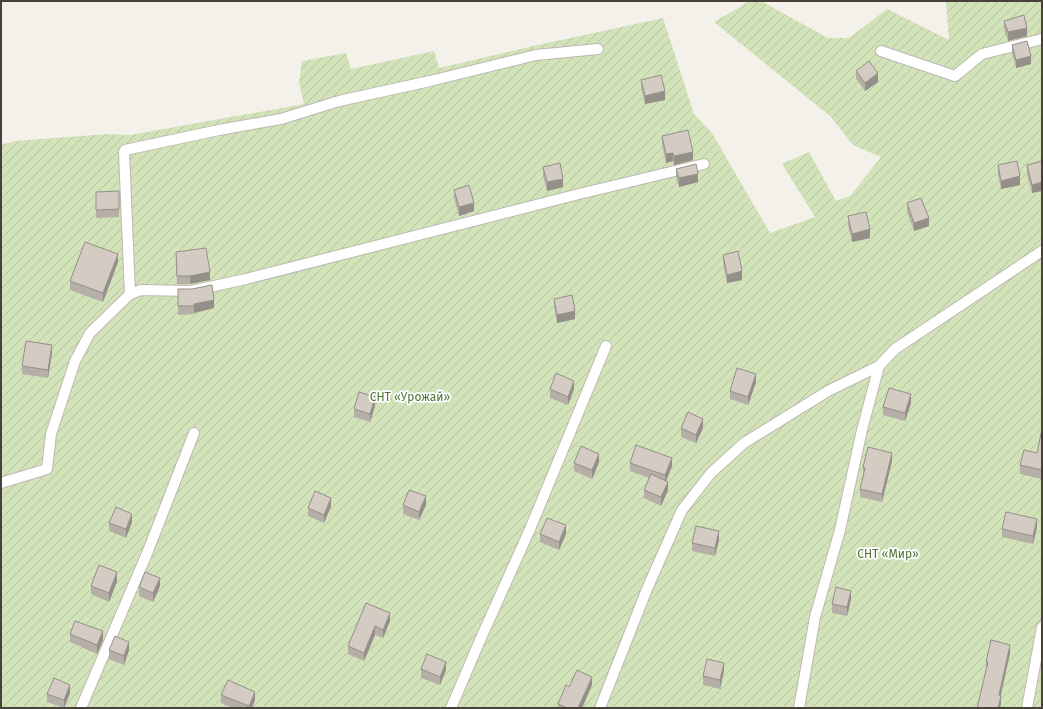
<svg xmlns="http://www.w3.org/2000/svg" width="1043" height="709" font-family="'Fira Sans',sans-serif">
<defs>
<pattern id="garden-furrows" width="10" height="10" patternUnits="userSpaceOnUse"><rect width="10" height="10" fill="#d2e2b9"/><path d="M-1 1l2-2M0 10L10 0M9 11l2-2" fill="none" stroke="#b6c3a0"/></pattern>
</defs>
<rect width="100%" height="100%" fill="#f4f1eb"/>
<polygon fill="url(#garden-furrows)" points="750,1 761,1 828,38 849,38 887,9 949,40 946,1 1042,1 1042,708 1,708 1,145 15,141 108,134 130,135 304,104 299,82 302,61 346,53 351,69 434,51 439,68 529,47 663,18 694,114 712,133 770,233 815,217 782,164 809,152 836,201 850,196 881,157 853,145 830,116 714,22"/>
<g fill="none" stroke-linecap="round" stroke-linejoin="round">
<defs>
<g id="lane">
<polyline points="881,51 955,76 982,54 1042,39"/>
<polyline points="130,294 141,290 191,291 246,279 579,194 704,164"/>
<polyline points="1,483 47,469 51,434 75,361 90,333 130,294 124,152 125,150 219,130 281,119 339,101 430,81 536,55 598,49"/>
<polyline points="81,708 148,551 194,433"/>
<polyline points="451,708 481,638 530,529 606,346"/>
<polyline points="600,708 647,589 682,510 711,473 744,443 828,391 879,366 895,349 1042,251"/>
<polyline points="799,708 815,617 840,530 862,430 879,366"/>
<polyline points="1027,708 1042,627"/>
</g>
</defs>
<use href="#lane" stroke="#beb8af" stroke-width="12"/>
<use href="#lane" stroke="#fff" stroke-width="10"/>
</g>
<g fill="#b6afa7">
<polygon points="1004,21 1027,36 1008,41 1004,29"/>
<polygon points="1012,45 1031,64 1016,68 1012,53"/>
<polygon points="856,71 878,82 865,91 856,79"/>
<polygon points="641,80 665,100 645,104 641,88"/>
<polygon points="662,136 693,160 674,165 673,161 666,163 662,145"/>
<polygon points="1042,161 1032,193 1027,174 1027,165"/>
<polygon points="998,165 1020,185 1001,189 998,174"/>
<polygon points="543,167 563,187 547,191 543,176"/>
<polygon points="676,169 698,182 679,187 676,177"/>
<polygon points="454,190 474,211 459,216 454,198"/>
<polygon points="119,191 119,217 96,218 96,192"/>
<polygon points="907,203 929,226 914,231 907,212"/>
<polygon points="848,216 870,238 852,242 848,225"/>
<polygon points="176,252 210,280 190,284 177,284"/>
<polygon points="723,255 742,280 727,283 723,263"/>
<polygon points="118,262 103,302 70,290 70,281"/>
<polygon points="178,289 214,308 194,313 194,314 178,315"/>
<polygon points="554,299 575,319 557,323 554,307"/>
<polygon points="52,353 48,378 22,374 22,366"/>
<polygon points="756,382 748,405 730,399 730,391"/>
<polygon points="550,389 574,389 568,405 550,398"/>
<polygon points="911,403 905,421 883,415 883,407"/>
<polygon points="375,406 370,422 354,417 354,409"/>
<polygon points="681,428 703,428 696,443 681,437"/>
<polygon points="1042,429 1042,479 1020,474 1020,465 1037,453"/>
<polygon points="892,461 882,502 860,497 860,489 863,476 863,467"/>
<polygon points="599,462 592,479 574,471 574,463"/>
<polygon points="630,463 672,466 666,481 668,490 661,506 644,498 644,490 649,478 630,471"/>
<polygon points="403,505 426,505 419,520 403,514"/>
<polygon points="331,506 324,523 308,516 308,508"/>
<polygon points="132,522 126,538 109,531 109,523"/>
<polygon points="1037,527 1033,544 1002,537 1002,529"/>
<polygon points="540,534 566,534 559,550 540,542"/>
<polygon points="719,540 715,556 692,551 692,543"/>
<polygon points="117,581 109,602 91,594 91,586"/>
<polygon points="160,586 153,602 139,596 139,587"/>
<polygon points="851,599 847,616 832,613 832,604"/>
<polygon points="390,621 383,638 375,635 364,661 348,654 348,646 357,624"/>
<polygon points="70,634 103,640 97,654 70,642"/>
<polygon points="109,650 129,650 124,665 109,659"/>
<polygon points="1010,653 1000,696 1001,704 986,670 986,662"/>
<polygon points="421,669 446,670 440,685 421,678"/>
<polygon points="724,671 720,689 703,685 703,676"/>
<polygon points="592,685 582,708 558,708 558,704 569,687"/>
<polygon points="70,693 64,708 47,702 47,694"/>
<polygon points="221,695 255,700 252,708 233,708 221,703"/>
</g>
<g fill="#948f88">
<polygon points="1027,28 1027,36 1008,41 1008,32"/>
<polygon points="1031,56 1031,64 1016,68 1016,60"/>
<polygon points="878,73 878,82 865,91 865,83"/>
<polygon points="665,91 665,100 645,104 645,96"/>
<polygon points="693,152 693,160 674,165 674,156"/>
<polygon points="673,153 673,161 666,163 666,154"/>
<polygon points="698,174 698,182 679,187 679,178"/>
<polygon points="1020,176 1020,185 1001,189 1001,181"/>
<polygon points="563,179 563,187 547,191 547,182"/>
<polygon points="1042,182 1042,191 1032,193 1032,185"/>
<polygon points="474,203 474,211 459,216 459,207"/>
<polygon points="929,218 929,226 914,231 914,223"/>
<polygon points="870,229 870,238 852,242 852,234"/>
<polygon points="118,254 118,262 103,302 103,293"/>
<polygon points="742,271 742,280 727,283 727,275"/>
<polygon points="210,272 210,280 190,284 190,276"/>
<polygon points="214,300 214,308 194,313 194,304"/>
<polygon points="575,311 575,319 557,323 557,315"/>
<polygon points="52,345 52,353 48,378 48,370"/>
<polygon points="756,374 756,382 748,405 748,397"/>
<polygon points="574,381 574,389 568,405 568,397"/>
<polygon points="911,394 911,403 905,421 905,413"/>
<polygon points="375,397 375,406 370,422 370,414"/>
<polygon points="703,419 703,428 696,443 696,435"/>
<polygon points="892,453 892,461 882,502 882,494"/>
<polygon points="599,454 599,462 592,479 592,470"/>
<polygon points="672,458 672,466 665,484 665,475"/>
<polygon points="668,482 668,490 661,506 661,497"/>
<polygon points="426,496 426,505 419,520 419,512"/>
<polygon points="331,498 331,506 324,523 324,515"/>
<polygon points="132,514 132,522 126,538 126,529"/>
<polygon points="1037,519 1037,527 1033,544 1033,536"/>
<polygon points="566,525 566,534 559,550 559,542"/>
<polygon points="719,531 719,540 715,556 715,548"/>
<polygon points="117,572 117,581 109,602 109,593"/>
<polygon points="160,578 160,586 153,602 153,593"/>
<polygon points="851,591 851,599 847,616 847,607"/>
<polygon points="390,613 390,621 383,638 383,630"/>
<polygon points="375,626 375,635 364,661 364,653"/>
<polygon points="103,631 103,640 97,654 97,645"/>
<polygon points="129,642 129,650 124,665 124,656"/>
<polygon points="1010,645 1010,653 999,704 999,695"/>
<polygon points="446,662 446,670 440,685 440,677"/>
<polygon points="724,663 724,671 720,689 720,680"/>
<polygon points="592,677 592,685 582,708 578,708"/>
<polygon points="70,685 70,693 64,708 64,700"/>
<polygon points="255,692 255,700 252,708 249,708 249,706"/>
<polygon points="1001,696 1001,704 1000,708 998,708"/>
</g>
<g fill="#d4ccc2" stroke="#948f88">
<polygon points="1024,15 1027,28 1008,32 1004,21"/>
<polygon points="1027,41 1031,56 1016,60 1012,45"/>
<polygon points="869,61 878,73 865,83 856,71"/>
<polygon points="661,75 665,91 645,96 641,80"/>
<polygon points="688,130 693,152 674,156 673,153 666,154 662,136"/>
<polygon points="1017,161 1020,176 1001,181 998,165"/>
<polygon points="1042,161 1042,182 1032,185 1027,165"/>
<polygon points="560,163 563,179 547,182 543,167"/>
<polygon points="696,164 698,174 679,178 676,169"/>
<polygon points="469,185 474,203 459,207 454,190"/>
<polygon points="119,191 119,209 96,210 96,192"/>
<polygon points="921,198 929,218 914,223 907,203"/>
<polygon points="866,212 870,229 852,234 848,216"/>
<polygon points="85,242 118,254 103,293 70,281"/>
<polygon points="206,248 210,272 190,276 177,276 176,252"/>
<polygon points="738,251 742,271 727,275 723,255"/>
<polygon points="212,285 214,300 194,304 194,306 178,306 178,289 192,289"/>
<polygon points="572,295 575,311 557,315 554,299"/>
<polygon points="26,341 52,345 48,370 22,366"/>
<polygon points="737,368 756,374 748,397 730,391"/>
<polygon points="556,373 574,381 568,397 550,389"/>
<polygon points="889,388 911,394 905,413 883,407"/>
<polygon points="359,392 375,397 370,414 354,409"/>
<polygon points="688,412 703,419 696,435 681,428"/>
<polygon points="1042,429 1042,470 1020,465 1024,450 1037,453"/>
<polygon points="636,445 672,458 665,475 630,463"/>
<polygon points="581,446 599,454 592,470 574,463"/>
<polygon points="868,447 892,453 882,494 860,489 865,468 863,467"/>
<polygon points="651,474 668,482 661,497 644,490"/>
<polygon points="409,490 426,496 419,512 403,505"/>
<polygon points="315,491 331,498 324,515 308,508"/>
<polygon points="116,507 132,514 126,529 109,523"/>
<polygon points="1006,512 1037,519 1033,536 1002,529"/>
<polygon points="547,518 566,525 559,542 540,534"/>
<polygon points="696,526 719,531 715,548 692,543"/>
<polygon points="99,565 117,572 109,593 91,586"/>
<polygon points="145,572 160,578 153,593 139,587"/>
<polygon points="836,587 851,591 847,607 832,604"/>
<polygon points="366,603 390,613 383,630 375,626 364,653 348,646"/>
<polygon points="75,621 103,631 97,645 70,634"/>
<polygon points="115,636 129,642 124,656 109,650"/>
<polygon points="991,640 1010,645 999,695 1001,696 998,708 977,708 988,662 986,662"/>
<polygon points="427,654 446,662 440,677 421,669"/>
<polygon points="707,659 724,663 720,680 703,676"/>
<polygon points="577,670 592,677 578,708 567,708 558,704 566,685 569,687"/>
<polygon points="54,678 70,685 64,700 47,694"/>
<polygon points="228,680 255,692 249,706 221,695"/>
</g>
<g text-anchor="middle" stroke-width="3.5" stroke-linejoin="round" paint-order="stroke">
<g font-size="12" fill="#4e7234" stroke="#fff">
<text x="410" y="401">СНТ «Урожай»</text>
<text x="888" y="558">СНТ «Мир»</text>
</g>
</g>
<rect width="1043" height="709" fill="none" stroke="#47413a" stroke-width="4"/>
</svg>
